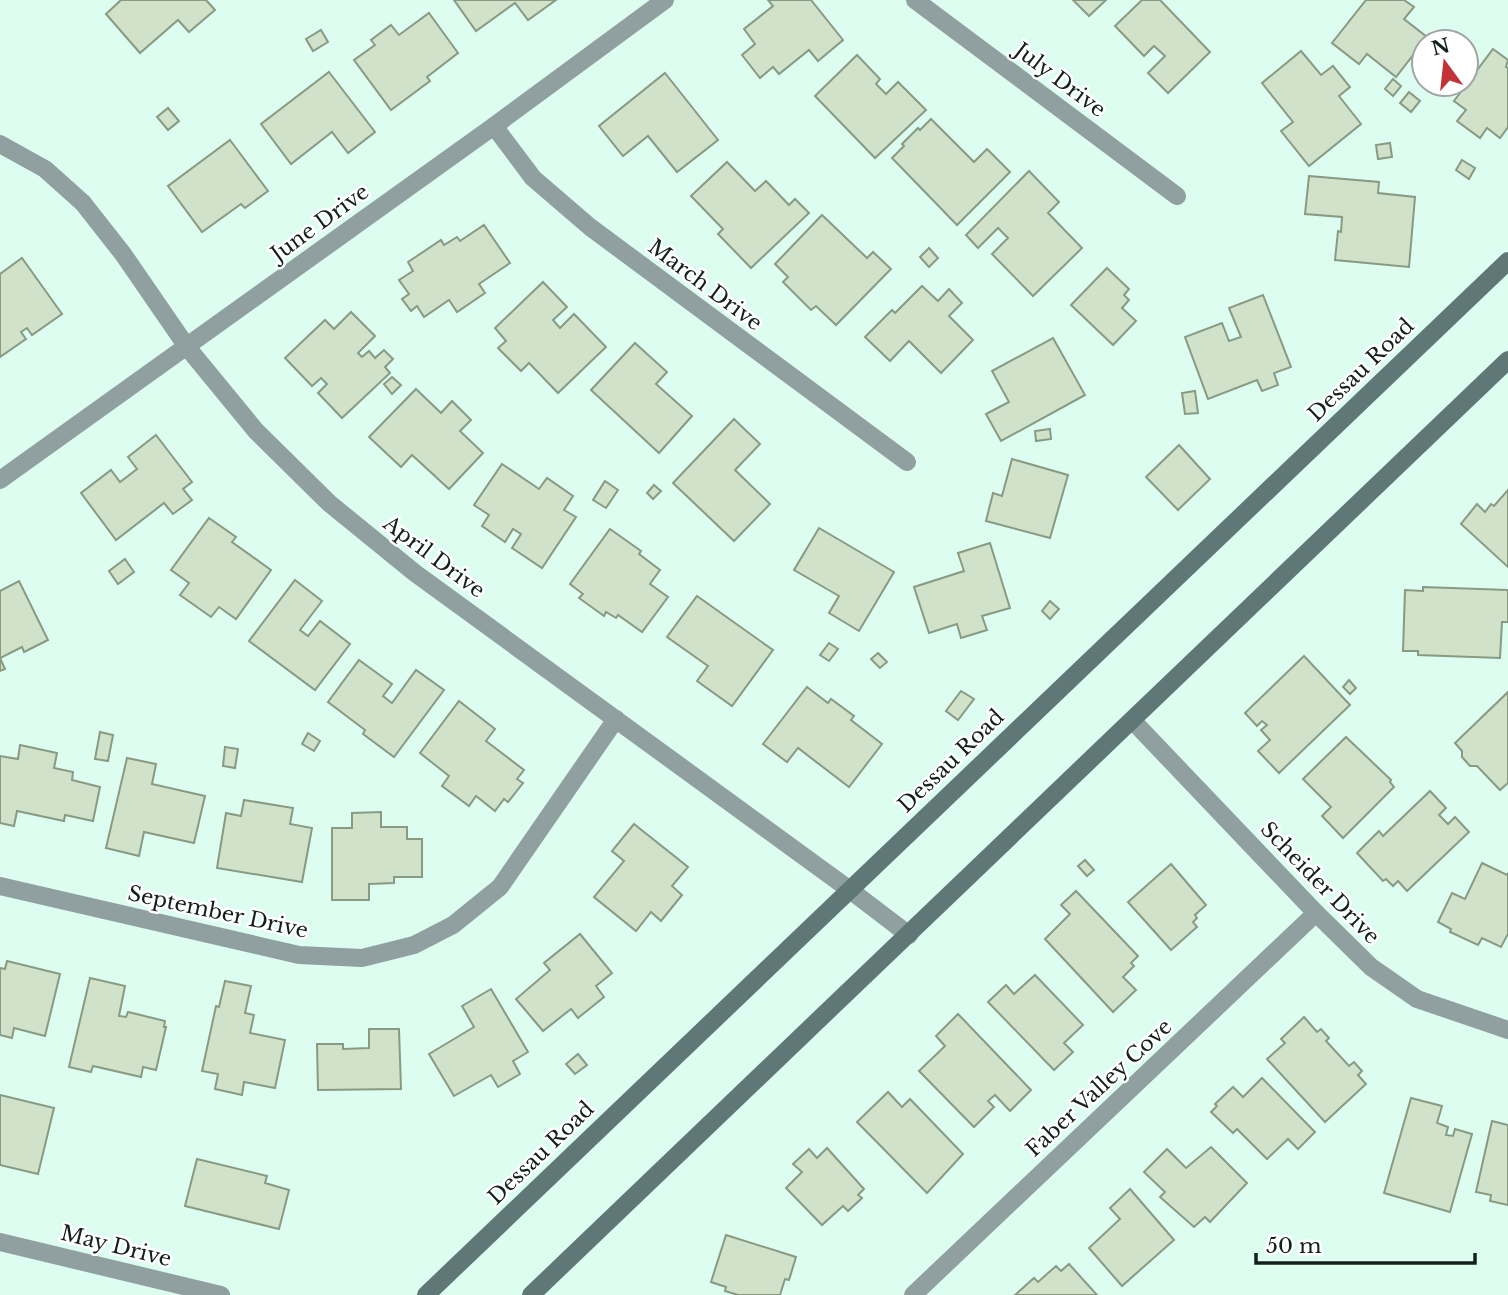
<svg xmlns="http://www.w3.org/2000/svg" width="1508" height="1295" font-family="'Libre Baskerville',serif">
<rect width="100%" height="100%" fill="#dcfdef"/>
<g fill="#d0e3ca" stroke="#899a83" stroke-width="2">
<polygon points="121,0 206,0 215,10 189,32 178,20 140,53 106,14"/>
<polygon points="454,0 556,0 528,20 515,3 476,31"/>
<polygon points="768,0 811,0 843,40 818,61 809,50 779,74 773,67 760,78 742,55 755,44 744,29 773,6"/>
<polygon points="1073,0 1106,0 1089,16"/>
<polygon points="1142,0 1160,0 1210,52 1168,93 1148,73 1165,56 1154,46 1144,56 1115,26"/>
<polygon points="1366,0 1404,0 1414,7 1404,19 1427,37 1396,77 1367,54 1359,64 1332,43"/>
<polygon points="429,13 458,53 427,77 430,81 391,110 354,60 375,45 371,40 391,25 399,35"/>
<polygon points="321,30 328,42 313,51 306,39"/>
<polygon points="1493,49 1508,60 1506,67 1508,68 1508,127 1500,138 1487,128 1480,138 1457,121 1466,110 1454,101"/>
<polygon points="1301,51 1321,75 1333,66 1350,87 1339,96 1361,124 1309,166 1281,131 1293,122 1262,83"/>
<polygon points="857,55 880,79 876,84 886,94 898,82 926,110 875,158 815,96"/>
<polygon points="329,72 375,132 348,153 332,132 291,164 261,124"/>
<polygon points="665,73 718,140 677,172 648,136 623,156 599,126"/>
<polygon points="1393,79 1401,86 1393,96 1385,89"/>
<polygon points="1409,92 1420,101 1411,112 1400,103"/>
<polygon points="168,108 179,121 168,130 157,117"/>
<polygon points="931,119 974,162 987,149 1010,172 957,225 892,158 904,146 902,144 918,128 920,130"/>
<polygon points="230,140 268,191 245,208 241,204 202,232 168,186"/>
<polygon points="1390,143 1392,157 1378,159 1376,145"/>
<polygon points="1462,160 1475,168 1469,179 1456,170"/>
<polygon points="727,162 755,191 766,181 789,205 795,199 809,213 751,268 718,234 723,229 691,196"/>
<polygon points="1029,171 1059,202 1048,213 1082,248 1033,296 992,254 1008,238 998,228 978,248 966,235"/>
<polygon points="1309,176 1379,182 1378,193 1415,197 1409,267 1335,260 1338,231 1341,232 1342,217 1305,214"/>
<polygon points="822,215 867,258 873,252 891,269 836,325 816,306 811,310 783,282 788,277 775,264"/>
<polygon points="484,225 510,263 479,284 485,293 457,312 449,300 424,317 417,306 411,311 402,299 409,294 399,280 413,271 408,262 441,240 444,245 457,237 460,241"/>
<polygon points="929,248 938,258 929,267 920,257"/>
<polygon points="22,258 62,314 32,335 27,328 21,332 26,339 0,357 0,274"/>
<polygon points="1107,268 1129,289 1124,295 1129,300 1122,308 1136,321 1113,345 1071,305"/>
<polygon points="543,282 567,307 553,320 560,328 574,314 606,347 558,393 529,363 521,371 498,348 506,341 495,328"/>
<polygon points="922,286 938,301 949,289 962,303 949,316 973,340 941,373 909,341 890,361 865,337 892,310 895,313"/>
<polygon points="1263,295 1291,367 1274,373 1278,385 1262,391 1257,380 1208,399 1185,337 1222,323 1229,341 1241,337 1229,308"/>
<polygon points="351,312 375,336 358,353 362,357 369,351 375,358 384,350 393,359 385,367 390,373 342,418 318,393 327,384 321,378 312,386 285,358 325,320 334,329"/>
<polygon points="1053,338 1085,395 1001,441 986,414 1009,402 992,371"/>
<polygon points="635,343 667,372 656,384 692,416 659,453 591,390"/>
<polygon points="392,377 401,385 392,394 384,384"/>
<polygon points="416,389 441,413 452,401 471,420 460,431 483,453 449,489 412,455 401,467 369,437"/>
<polygon points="1195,391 1198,413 1185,414 1182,393"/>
<polygon points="734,419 760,444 735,470 770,504 734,541 673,483"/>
<polygon points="1050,429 1051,439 1036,441 1035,431"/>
<polygon points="156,435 192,482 183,489 192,500 173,514 164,503 116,540 81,493 111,470 120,482 137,469 128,457"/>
<polygon points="1179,445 1210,479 1178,510 1146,477"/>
<polygon points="1012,459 1068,475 1050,538 986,521 993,493 1002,496"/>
<polygon points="502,464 539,489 547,478 573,496 564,510 576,517 542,568 512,548 521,534 513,529 505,542 482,526 489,515 474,505"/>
<polygon points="605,481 618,490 606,508 593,500"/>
<polygon points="654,485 661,491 653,499 647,493"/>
<polygon points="1508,490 1508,567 1461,524 1477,504 1485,512 1491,504 1494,506"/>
<polygon points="209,518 236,537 232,542 271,570 236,619 219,607 211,617 180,595 189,583 171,570"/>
<polygon points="819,528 894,572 859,631 829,613 839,596 794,570"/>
<polygon points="610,529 641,551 639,554 660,570 650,584 668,597 642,632 618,615 616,618 606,612 604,616 579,598 583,594 570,584"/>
<polygon points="990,543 1010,608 982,616 987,630 961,638 957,624 929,633 914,587 964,571 958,553"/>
<polygon points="125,559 134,572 118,584 109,571"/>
<polygon points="295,580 322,601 300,630 308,636 320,621 350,644 315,690 249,641"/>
<polygon points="19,581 48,640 24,652 22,647 0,658 5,669 0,671 0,591"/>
<polygon points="1423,587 1508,590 1508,622 1502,622 1500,658 1418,655 1418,651 1403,651 1405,590 1423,591"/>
<polygon points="697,596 773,650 732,706 697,681 708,666 667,637"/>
<polygon points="1050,601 1059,609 1050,619 1042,611"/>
<polygon points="829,643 838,649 829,661 820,655"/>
<polygon points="878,653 887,662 880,668 871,659"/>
<polygon points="1304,656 1350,705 1279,773 1258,751 1270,740 1261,730 1267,725 1262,721 1257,726 1245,713"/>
<polygon points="359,660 392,684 383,696 392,703 416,670 444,690 394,757 363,734 365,730 328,702"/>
<polygon points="1349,680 1356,688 1350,694 1343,687"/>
<polygon points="807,687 828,703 831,699 854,716 851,720 882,744 849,787 798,748 787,762 763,744"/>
<polygon points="961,691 974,699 958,720 946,711"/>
<polygon points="1508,692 1508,783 1500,790 1477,766 1470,766 1462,757 1462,751 1455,743"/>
<polygon points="459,701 495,729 486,741 524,770 517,779 523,783 508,802 504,799 495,811 476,796 469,806 442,786 449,776 420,753"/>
<polygon points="100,732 113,735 108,761 95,759"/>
<polygon points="308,733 320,741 314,751 302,744"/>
<polygon points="1346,737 1391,780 1390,782 1394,787 1343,838 1322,816 1331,807 1303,779"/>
<polygon points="20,745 57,753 54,768 73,772 72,780 100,787 93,821 65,815 64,821 17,811 14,826 0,823 0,756 18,759"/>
<polygon points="225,747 238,749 235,768 223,766"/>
<polygon points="127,758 156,764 152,784 205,796 194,843 144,832 139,856 106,848"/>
<polygon points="1430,791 1446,808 1439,815 1448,824 1455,817 1469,832 1407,891 1398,881 1393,886 1386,879 1383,881 1357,853 1379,831 1383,836"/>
<polygon points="244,800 293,808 290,824 312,828 302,882 217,868 226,813 241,816"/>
<polygon points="381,812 381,827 407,827 407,839 422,839 422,877 394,877 394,883 369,884 369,900 332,900 332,828 352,828 352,813"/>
<polygon points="634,824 688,867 672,886 682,895 661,921 651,912 636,931 594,897 624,861 612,851"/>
<polygon points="1085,860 1094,870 1087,876 1078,866"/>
<polygon points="1482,863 1507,875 1508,873 1508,934 1501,947 1482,938 1478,945 1450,932 1451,929 1438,922 1452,893 1465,899"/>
<polygon points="1171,864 1206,905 1195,915 1197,918 1193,922 1197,927 1171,950 1128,902"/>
<polygon points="1076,891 1138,956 1131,963 1134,966 1123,977 1136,990 1113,1012 1045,939 1070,914 1061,905"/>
<polygon points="580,934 612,973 596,986 604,997 578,1018 571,1009 543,1031 516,999 550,970 544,963"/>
<polygon points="7,961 60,974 45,1036 14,1028 12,1038 0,1035 0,968 5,969"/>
<polygon points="1035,975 1083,1025 1064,1043 1073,1052 1054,1070 988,1002 1006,985 1014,994"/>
<polygon points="90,978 125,986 119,1016 126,1017 128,1012 165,1021 164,1027 166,1027 156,1070 143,1067 141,1077 93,1066 91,1072 69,1067"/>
<polygon points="225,981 251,986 245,1013 254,1015 250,1033 285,1040 275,1088 244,1082 242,1095 215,1089 218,1074 202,1071 216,1006 219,1007"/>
<polygon points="491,989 528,1052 513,1061 520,1074 498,1087 491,1075 454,1096 429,1054 474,1027 462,1006"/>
<polygon points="958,1014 1031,1090 1010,1111 995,1095 988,1101 994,1107 974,1127 919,1071 945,1046 936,1036"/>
<polygon points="1304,1017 1317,1032 1321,1029 1329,1038 1326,1041 1349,1066 1354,1062 1362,1071 1358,1075 1366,1084 1325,1122 1267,1059 1285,1043 1281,1039"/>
<polygon points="369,1029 399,1029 401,1089 318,1090 317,1044 343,1044 343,1049 369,1048"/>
<polygon points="578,1054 587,1065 575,1074 566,1064"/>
<polygon points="1262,1078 1315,1132 1298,1149 1288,1139 1267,1159 1237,1129 1233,1133 1211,1112 1217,1106 1215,1104 1233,1087 1243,1097"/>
<polygon points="888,1092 902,1107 910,1099 963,1154 927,1193 857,1122"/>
<polygon points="0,1095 54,1108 38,1174 0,1165"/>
<polygon points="1411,1098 1442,1106 1437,1123 1448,1127 1446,1135 1453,1136 1455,1129 1472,1134 1450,1212 1384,1193"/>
<polygon points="1492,1121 1508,1125 1508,1205 1490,1201 1491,1195 1476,1192"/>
<polygon points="1211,1147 1247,1183 1210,1222 1205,1217 1194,1227 1160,1197 1165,1192 1144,1172 1167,1149 1186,1168"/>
<polygon points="827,1148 864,1189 858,1195 862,1198 848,1211 843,1206 822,1225 786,1188 802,1172 793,1164 809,1149 817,1158"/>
<polygon points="197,1159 267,1176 265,1183 289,1190 279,1229 185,1206"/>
<polygon points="1130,1189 1174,1240 1122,1286 1089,1248 1120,1219 1110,1208"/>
<polygon points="726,1235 796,1257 789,1280 785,1279 780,1295 738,1295 725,1291 726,1287 711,1282"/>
<polygon points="1069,1264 1097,1295 1015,1295 1034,1278 1038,1282 1056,1266 1061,1271"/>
</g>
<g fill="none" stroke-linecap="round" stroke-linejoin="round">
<g stroke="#909f9f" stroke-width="18">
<polyline points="915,0 1177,196"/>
<polyline points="494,126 533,178 590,227 907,462"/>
<polyline points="0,144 45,169 83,203 123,254 187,347 256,431 329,503 415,573 850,890 909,935"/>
<polyline points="0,480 494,126 665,0"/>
<polyline points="1132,720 1316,913 1371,967 1417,999 1508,1030"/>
<polyline points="0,886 299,955 362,958 414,945 453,925 500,887 616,719"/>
<polyline points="0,1242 221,1295"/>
<polyline points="913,1295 1316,913"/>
</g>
<g stroke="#607777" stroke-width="18">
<polyline points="426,1295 1508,261"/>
<polyline points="531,1295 1508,360"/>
</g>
</g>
<g text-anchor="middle" stroke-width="5" stroke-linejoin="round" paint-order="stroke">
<g font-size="21" fill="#14201b" stroke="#fff">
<text transform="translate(1060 80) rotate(37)" y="7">July Drive</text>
<text transform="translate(320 223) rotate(-36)" y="7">June Drive</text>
<text transform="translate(705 285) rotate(37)" y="7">March Drive</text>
<text transform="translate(1361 370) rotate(-44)" y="7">Dessau Road</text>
<text transform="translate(434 557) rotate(37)" y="7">April Drive</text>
<text transform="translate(951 761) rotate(-44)" y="7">Dessau Road</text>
<text transform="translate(1320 883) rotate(46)" y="7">Scheider Drive</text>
<text transform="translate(218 912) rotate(12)" y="7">September Drive</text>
<text transform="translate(1099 1088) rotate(-43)" y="7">Faber Valley Cove</text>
<text transform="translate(541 1153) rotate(-44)" y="7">Dessau Road</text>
<text transform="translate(116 1246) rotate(14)" y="7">May Drive</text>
</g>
</g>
<g transform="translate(1445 63) rotate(345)"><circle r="33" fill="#ffffff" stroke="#a1a6a4" stroke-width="2"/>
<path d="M0-5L12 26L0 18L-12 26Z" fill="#c23239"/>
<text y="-10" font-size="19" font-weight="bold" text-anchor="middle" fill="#14201b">N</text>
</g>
<path d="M1256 1253v10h219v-10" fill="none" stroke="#14201b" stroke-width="3.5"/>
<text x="1266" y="1253" font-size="21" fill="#14201b" stroke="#ffffff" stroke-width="5" paint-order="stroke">50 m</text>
</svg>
